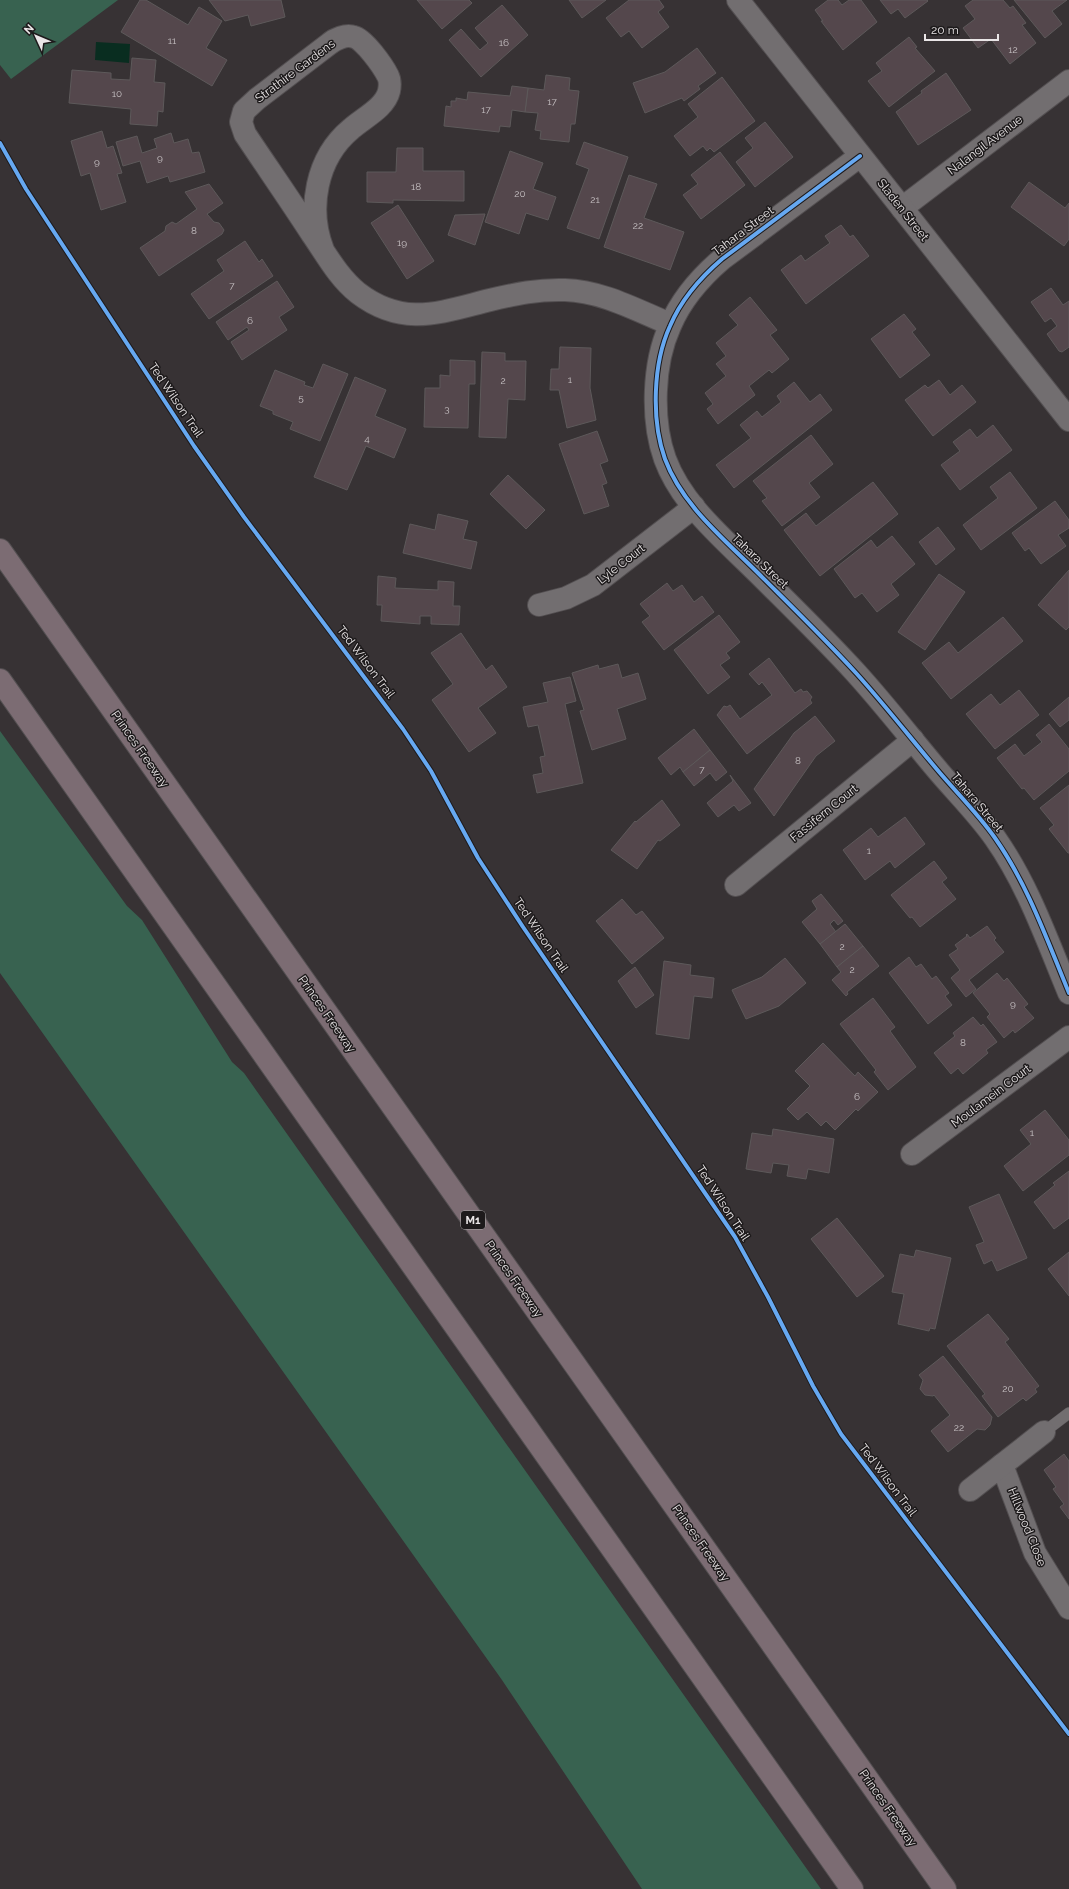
<svg xmlns="http://www.w3.org/2000/svg" width="1069" height="1889" font-family="Raleway,sans-serif">
<rect width="100%" height="100%" fill="#373234"/>
<g fill="#386250">
<polygon points="0,0 118,0 11,79 0,65"/>
<polygon points="0,731 127,906 142,920 232,1062 244,1073 821,1889 642,1889 502,1680 0,973"/>
</g>
<polygon fill="#092d20" points="96,42 130,44 129,63 95,60"/>
<g fill="#54474c" stroke="#5d595a">
<polygon points="140,0 146,0 188,25 199,7 222,21 206,48 227,60 212,86 121,32"/>
<polygon points="209,0 281,0 285,17 251,26 248,15 225,21"/>
<polygon points="417,0 469,0 472,3 442,29"/>
<polygon points="569,0 606,0 582,18"/>
<polygon points="629,0 659,0 664,7 658,12 669,27 642,48 629,31 621,37 606,18"/>
<polygon points="828,0 838,0 842,5 849,0 861,0 877,22 843,50 821,21 823,21 815,10"/>
<polygon points="880,0 927,0 928,1 905,18 898,9 891,14"/>
<polygon points="973,0 1003,0 1010,8 1013,6 1026,23 1022,25 1036,43 1010,64 991,39 978,48 963,28 975,19 965,6"/>
<polygon points="1014,0 1067,0 1052,11 1062,24 1045,38"/>
<polygon points="502,5 528,35 481,77 449,40 461,29 480,50 488,43 475,28"/>
<polygon points="909,37 917,47 915,48 935,71 889,107 868,81 882,71 876,63"/>
<polygon points="697,48 716,73 698,86 700,89 684,101 682,98 645,113 633,83 665,72"/>
<polygon points="132,58 156,60 154,82 165,83 163,112 158,111 157,126 130,124 131,109 69,103 72,70 111,73 111,79 130,80"/>
<polygon points="946,73 971,110 918,145 896,112 922,93 921,91"/>
<polygon points="546,75 570,78 569,90 579,91 575,124 571,124 569,142 540,139 541,131 535,130 538,113 525,112 528,88 544,90"/>
<polygon points="722,77 755,121 714,152 710,148 707,151 703,146 690,156 674,136 698,117 688,104"/>
<polygon points="512,86 528,88 525,112 512,110 510,127 500,126 499,132 444,126 446,106 451,107 451,101 456,101 456,98 467,100 468,92 510,96"/>
<polygon points="765,122 793,157 755,187 736,162 753,148 745,138"/>
<polygon points="102,131 107,148 113,146 122,173 117,174 126,202 101,210 90,173 81,176 71,141"/>
<polygon points="171,133 174,143 188,139 192,153 199,152 205,172 170,182 168,176 147,183 140,161 123,166 116,142 137,136 142,153 157,148 154,139"/>
<polygon points="584,142 628,157 599,239 567,228 589,169 576,164"/>
<polygon points="397,148 423,148 423,171 464,171 464,201 393,200 393,203 367,202 367,172 396,172"/>
<polygon points="510,151 543,163 533,189 556,197 548,220 526,213 519,234 485,222"/>
<polygon points="720,152 745,185 701,219 683,195 698,184 691,175"/>
<polygon points="629,175 657,184 644,218 684,232 670,270 604,247"/>
<polygon points="1029,182 1065,208 1069,203 1069,239 1064,246 1011,207"/>
<polygon points="209,184 223,203 207,214 214,222 219,223 224,230 222,234 159,276 140,248 165,231 166,226 172,222 176,224 197,209 185,192"/>
<polygon points="398,205 434,261 407,279 371,223"/>
<polygon points="485,214 475,245 448,235 455,215"/>
<polygon points="841,225 850,237 853,235 869,256 806,304 781,270 801,255 805,261 830,243 825,236"/>
<polygon points="245,241 259,262 262,259 273,276 209,319 191,294 224,271 217,260"/>
<polygon points="277,281 294,307 279,317 287,330 242,360 231,342 249,330 247,327 228,340 216,322"/>
<polygon points="1051,288 1063,305 1069,301 1069,347 1062,352 1059,351 1047,334 1057,326 1051,318 1045,322 1031,302"/>
<polygon points="750,297 777,330 770,335 789,359 772,373 769,370 749,386 755,395 718,424 707,409 713,404 705,393 726,376 716,364 726,356 716,343 738,325 729,315"/>
<polygon points="904,314 916,329 912,332 930,355 900,378 871,339"/>
<polygon points="560,347 591,348 590,388 596,420 567,428 559,390 550,390 551,369 559,369"/>
<polygon points="482,352 505,353 505,361 526,361 525,400 508,399 506,438 479,437"/>
<polygon points="450,360 475,361 475,384 469,384 468,428 424,427 425,388 440,388 440,375 450,376"/>
<polygon points="323,364 348,374 320,441 290,429 293,422 273,414 273,411 260,406 275,370 305,382 304,385 313,388"/>
<polygon points="355,377 386,390 375,416 406,429 394,458 366,446 347,490 314,477"/>
<polygon points="939,380 950,395 962,385 976,402 933,436 905,400 925,385 928,388"/>
<polygon points="794,382 810,402 820,394 832,410 734,488 716,465 751,438 740,425 757,411 762,417 781,402 777,396"/>
<polygon points="993,425 1012,450 960,490 941,465 960,451 953,442 970,429 977,438"/>
<polygon points="597,431 608,461 600,464 607,483 602,485 609,506 584,514 559,444"/>
<polygon points="811,435 833,464 809,483 820,497 782,526 762,501 767,498 753,481"/>
<polygon points="1010,472 1037,508 981,550 963,525 998,498 990,487"/>
<polygon points="508,475 545,510 526,529 490,494"/>
<polygon points="873,482 898,514 820,576 784,530 806,513 816,526"/>
<polygon points="1055,501 1069,520 1069,528 1058,535 1066,546 1041,564 1029,548 1025,551 1012,533"/>
<polygon points="438,514 468,521 463,539 477,542 471,569 403,553 410,524 435,530"/>
<polygon points="938,527 955,549 936,565 919,542"/>
<polygon points="892,536 915,564 891,584 899,595 877,612 862,593 855,598 834,569 871,540 877,548"/>
<polygon points="1069,570 1069,627 1066,630 1038,605"/>
<polygon points="939,574 965,592 925,650 898,632"/>
<polygon points="378,576 396,578 395,588 438,590 438,581 454,582 453,606 460,606 459,625 431,624 431,616 420,616 420,624 381,621 382,605 377,605"/>
<polygon points="667,583 673,591 682,585 694,602 702,596 714,612 664,650 642,622 650,616 640,604"/>
<polygon points="719,615 740,642 726,653 730,658 720,665 730,677 708,694 674,650"/>
<polygon points="1003,617 1023,641 951,699 922,663 949,642 958,653"/>
<polygon points="461,633 486,670 492,665 507,687 478,708 496,733 469,752 432,700 453,684 431,653"/>
<polygon points="769,658 795,693 801,689 803,692 807,691 812,697 810,700 812,703 747,754 717,715 724,706 727,707 730,705 740,719 772,695 762,682 759,685 749,674"/>
<polygon points="618,664 622,678 638,673 646,699 617,709 626,739 592,750 580,711 584,710 572,673 598,665 599,669"/>
<polygon points="570,677 576,701 565,704 583,783 537,793 533,775 543,773 540,757 545,756 538,725 528,727 523,707 548,702 543,683"/>
<polygon points="1019,690 1039,715 995,749 966,714 991,694 1000,705"/>
<polygon points="1069,697 1069,720 1060,727 1049,714"/>
<polygon points="815,716 835,741 816,756 774,816 754,789 794,733"/>
<polygon points="1049,724 1069,749 1069,771 1034,800 1024,788 1022,789 997,758 1015,744 1024,756 1042,742 1036,735"/>
<polygon points="694,729 710,750 683,772 680,767 671,775 658,758"/>
<polygon points="710,750 727,772 716,781 710,773 694,786 683,772"/>
<polygon points="730,775 751,803 739,811 734,805 718,817 707,803 733,781"/>
<polygon points="1069,785 1069,853 1068,853 1049,829 1054,825 1040,808"/>
<polygon points="662,800 680,825 660,841 658,840 637,869 611,850 635,821 636,822"/>
<polygon points="905,817 925,844 895,868 890,861 865,880 843,850 871,828 878,837"/>
<polygon points="934,861 947,878 942,882 956,899 920,927 912,917 910,918 891,895"/>
<polygon points="821,894 843,921 838,925 834,920 830,924 836,932 820,944 802,922 817,909 812,901"/>
<polygon points="622,899 636,915 642,911 664,938 632,964 596,921"/>
<polygon points="845,924 863,946 837,967 820,944"/>
<polygon points="987,926 996,938 994,940 1004,952 969,980 976,989 966,997 951,978 960,970 949,955 958,949 955,945 967,936 966,935 967,934 970,938"/>
<polygon points="863,946 879,966 847,992 848,994 846,996 832,980 841,972 837,967"/>
<polygon points="909,957 916,967 921,964 932,979 936,976 949,993 945,996 952,1005 928,1024 889,973"/>
<polygon points="785,958 806,983 779,1006 746,1019 732,990 762,977"/>
<polygon points="664,961 691,965 690,975 714,978 712,998 694,996 689,1039 656,1034"/>
<polygon points="635,967 654,995 636,1008 618,981"/>
<polygon points="997,973 1004,981 1007,978 1028,1004 1024,1007 1034,1018 1015,1033 1013,1030 1004,1038 987,1017 990,1014 973,993"/>
<polygon points="873,998 895,1027 890,1031 916,1067 888,1090 874,1072 876,1070 840,1024"/>
<polygon points="973,1017 981,1026 983,1024 997,1042 986,1050 988,1053 963,1074 958,1068 951,1074 934,1053 955,1036 953,1033"/>
<polygon points="823,1043 855,1076 858,1072 878,1092 858,1111 856,1109 835,1130 826,1121 821,1126 807,1112 798,1120 787,1109 810,1086 795,1071"/>
<polygon points="1045,1110 1069,1140 1069,1155 1023,1191 1004,1166 1031,1144 1020,1130"/>
<polygon points="773,1129 834,1139 829,1173 808,1169 806,1179 787,1176 789,1165 773,1163 771,1173 746,1169 752,1133 772,1136"/>
<polygon points="1069,1171 1069,1218 1054,1229 1034,1202 1055,1185 1053,1183"/>
<polygon points="999,1194 1027,1258 997,1271 992,1260 984,1264 976,1245 984,1242 969,1207"/>
<polygon points="837,1218 884,1276 857,1297 811,1239"/>
<polygon points="916,1250 951,1258 935,1329 930,1328 929,1331 898,1324 904,1294 892,1292 900,1254 914,1257"/>
<polygon points="1069,1252 1069,1296 1048,1269"/>
<polygon points="988,1314 1009,1339 1005,1342 1039,1386 1035,1389 1037,1392 1026,1401 1023,1398 998,1417 982,1396 985,1394 947,1346"/>
<polygon points="943,1356 992,1417 990,1425 985,1430 977,1429 948,1452 931,1431 950,1415 934,1395 933,1396 925,1395 920,1389 923,1380 919,1375"/>
<polygon points="1064,1454 1069,1461 1069,1519 1060,1507 1064,1504 1053,1489 1056,1487 1044,1470"/>
</g>
<g fill="none" stroke-linecap="round" stroke-linejoin="round">
<defs>
<polyline id="service" points="1044,1432 1069,1413"/>
<g id="minor">
<path d="M860 156 722 259C701 277 681 300 670 326 653 363 651 420 665 459 682 505 724 539 758 573 791 606 825 639 856 673 885 705 912 740 940 773 958 794 979 815 995 838 1028 885 1047 940 1069 993"/>
<polyline points="902,208 1069,81"/>
<path d="M323 250C307 209 316 158 351 129 363 118 385 108 389 91 390 86 390 80 388 76 383 66 364 39 354 37 346 34 335 39 329 44L257 99 244 111 241 122 245 134C267 167 290 200 312 234 326 254 338 277 358 293 404 328 441 312 490 300 515 294 539 289 565 290 602 291 636 310 670 324"/>
<polyline points="539,605 566,598 593,585 694,507"/>
<polyline points="736,885 913,740"/>
<polyline points="912,1154 1069,1037"/>
<polyline points="1002,1465 1035,1553 1069,1608"/>
<polyline points="970,1490 1044,1432"/>
</g>
<polyline id="tertiary" points="738,0 1069,420"/>
<g id="motorway">
<polyline points="0,550 945,1889"/>
<polyline points="0,680 852,1889"/>
</g>
</defs>
<use href="#service" stroke="#534f51" stroke-width="12"/>
<use href="#minor" stroke="#534f51" stroke-width="24"/>
<use href="#tertiary" stroke="#534f51" stroke-width="24"/>
<use href="#motorway" stroke="#534f51" stroke-width="24"/>
<use href="#service" stroke="#726e70" stroke-width="11"/>
<use href="#minor" stroke="#726e70" stroke-width="22"/>
<use href="#tertiary" stroke="#726e70" stroke-width="22"/>
<use href="#motorway" stroke="#7c6c73" stroke-width="22"/>
<defs>
<g id="cycleway">
<polyline points="0,143 26,189 194,446 244,517 403,729 431,771 478,858 523,927 735,1237 768,1297 813,1386 841,1434 1069,1734"/>
<path d="M860 156 722 259C701 277 681 300 670 326 653 363 651 420 665 459 682 505 724 539 758 573 791 606 825 639 856 673 885 705 912 740 940 773 958 794 979 815 995 838 1028 885 1047 940 1069 993"/>
</g>
</defs>
<use href="#cycleway" stroke="#1d1a1b" stroke-width="6"/>
<use href="#cycleway" stroke="#66a8f1" stroke-width="4"/>
</g>
<g text-anchor="middle" stroke-width="3" stroke-linejoin="round" paint-order="stroke">
<g font-size="10" fill="#c4bec0">
<text x="172" y="44">11</text>
<text x="504" y="46">16</text>
<text x="1013" y="53">12</text>
<text x="117" y="97">10</text>
<text x="552" y="105">17</text>
<text x="486" y="113">17</text>
<text x="160" y="161">9</text>
<text x="97" y="165">9</text>
<text x="416" y="190">18</text>
<text x="520" y="197">20</text>
<text x="595" y="203">21</text>
<text x="638" y="229">22</text>
<text x="194" y="234">8</text>
<text x="402" y="246">19</text>
<text x="232" y="289">7</text>
<text x="250" y="324">6</text>
<text x="570" y="383">1</text>
<text x="503" y="384">2</text>
<text x="301" y="401">5</text>
<text x="447" y="412">3</text>
<text x="367" y="442">4</text>
<text x="798" y="764">8</text>
<text x="702" y="773">7</text>
<text x="869" y="854">1</text>
<text x="842" y="950">2</text>
<text x="852" y="973">2</text>
<text x="1013" y="1007">9</text>
<text x="963" y="1046">8</text>
<text x="857" y="1100">6</text>
<text x="1032" y="1136">1</text>
<text x="1008" y="1392">20</text>
<text x="959" y="1431">22</text>
</g>
<rect fill="#1d1a1b" stroke="#aca9aa" stroke-width="1" x="461" y="1211" width="24" height="18" rx="3"/>
<g font-size="11" font-weight="bold" fill="#eae6e7">
<text x="473" y="1224">M1</text>
</g>
<g font-size="12" fill="#eae6e7" stroke="#1d1a1b">
<text transform="translate(295 71) rotate(-37)" y="4">Strathire Gardens</text>
<text transform="translate(985 145) rotate(-37)" y="4">Nalangil Avenue</text>
<text transform="translate(903 210) rotate(52)" y="4">Sladen Street</text>
<text transform="translate(743 231) rotate(-37)" y="4">Tahara Street</text>
<text transform="translate(176 400) rotate(56)" y="4">Ted Wilson Trail</text>
<text transform="translate(760 561) rotate(44)" y="4">Tahara Street</text>
<text transform="translate(621 564) rotate(-38)" y="4">Lyle Court</text>
<text transform="translate(366 662) rotate(53)" y="4">Ted Wilson Trail</text>
<text transform="translate(140 749) rotate(55)" y="4">Princes Freeway</text>
<text transform="translate(977 802) rotate(50)" y="4">Tahara Street</text>
<text transform="translate(824 813) rotate(-39)" y="4">Fassifern Court</text>
<text transform="translate(541 935) rotate(56)" y="4">Ted Wilson Trail</text>
<text transform="translate(327 1014) rotate(55)" y="4">Princes Freeway</text>
<text transform="translate(991 1096) rotate(-37)" y="4">Moulamein Court</text>
<text transform="translate(723 1203) rotate(57)" y="4">Ted Wilson Trail</text>
<text transform="translate(514 1279) rotate(55)" y="4">Princes Freeway</text>
<text transform="translate(888 1480) rotate(53)" y="4">Ted Wilson Trail</text>
<text transform="translate(1027 1527) rotate(68)" y="4">Hillwood Close</text>
<text transform="translate(701 1543) rotate(55)" y="4">Princes Freeway</text>
<text transform="translate(888 1808) rotate(55)" y="4">Princes Freeway</text>
</g>
</g>
<g transform="translate(36 36) rotate(314)" stroke="#1d1a1b" stroke-width="3" paint-order="stroke">
<path d="M0-3L7 15L0 10L-7 15Z" fill="#eae6e7"/>
<text y="-6" font-size="11" font-weight="bold" text-anchor="middle" fill="#eae6e7">N</text>
</g>
<path d="M925 34v6h73v-6" fill="none" stroke="#eae6e7" stroke-width="2"/>
<text x="931" y="34" font-size="12" fill="#eae6e7" stroke="#1d1a1b" stroke-width="3" paint-order="stroke">20 m</text>
</svg>
